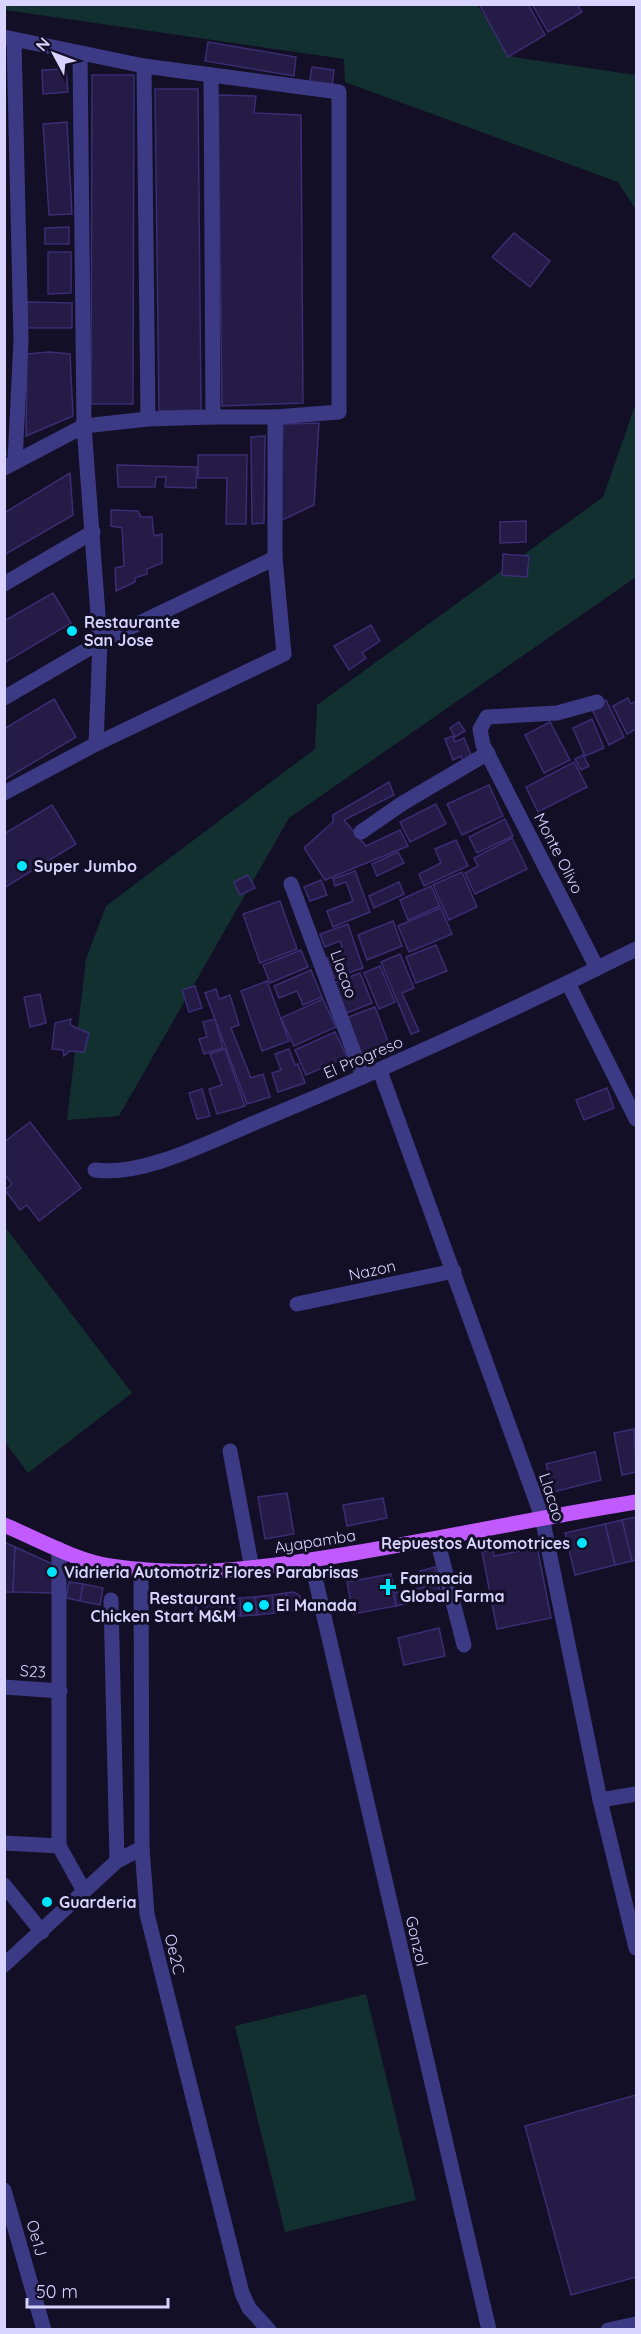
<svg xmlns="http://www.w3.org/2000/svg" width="641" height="2334" font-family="Quicksand,sans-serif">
<rect width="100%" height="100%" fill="#130f26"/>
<g fill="#12302f">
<polygon points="5,4 477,5 513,57 636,75 636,210 618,182 345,82 344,59 5,10"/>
<polygon points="636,403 636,577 289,818 119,1116 67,1120 86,959 106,906 315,749 317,705 603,497"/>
<polygon points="5,1227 132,1393 28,1473 5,1442"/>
<polygon points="366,1994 416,2200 285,2232 235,2026"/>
</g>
<g fill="#241b47" stroke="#3b2d73" stroke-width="1.5">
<polygon points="479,4 528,4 545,35 508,57"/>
<polygon points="532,4 577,4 582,12 548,32"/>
<polygon points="208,42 296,57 294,76 205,61"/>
<polygon points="312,67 334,70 332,87 309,84"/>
<polygon points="66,69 68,92 43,94 42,70"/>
<polygon points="92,75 134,75 133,404 91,404"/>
<polygon points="155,89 198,89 201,410 159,411"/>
<polygon points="218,95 256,96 254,113 301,115 303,403 222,406"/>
<polygon points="67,122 72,214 49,215 43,124"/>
<polygon points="69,227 69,244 45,244 45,228"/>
<polygon points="514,233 550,261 530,287 492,257"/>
<polygon points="48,252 71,252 71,293 48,294"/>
<polygon points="27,302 72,303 72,328 27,328"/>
<polygon points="49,352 70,354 73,416 26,436 27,354"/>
<polygon points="4,412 6,456 4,456"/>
<polygon points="319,423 314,505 280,521 283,424"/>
<polygon points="265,436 264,523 252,524 251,437"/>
<polygon points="198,455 247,455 246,524 226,524 227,478 198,478"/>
<polygon points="117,465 197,467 196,488 165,487 166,477 156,477 155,487 118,487"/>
<polygon points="70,473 73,515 4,555 4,513"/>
<polygon points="111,510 138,511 141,517 152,517 154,536 162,534 162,563 147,569 147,574 135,578 135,582 116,591 115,568 124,566 122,528 111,526"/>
<polygon points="526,521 526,542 500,543 500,522"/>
<polygon points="503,554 529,556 527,577 502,575"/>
<polygon points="53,593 71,623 4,663 4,621"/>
<polygon points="371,625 380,641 362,653 366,658 349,670 334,646"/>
<polygon points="628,698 631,704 636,701 636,729 627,734 613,706"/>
<polygon points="54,699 76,737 4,780 4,729"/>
<polygon points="606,700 624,737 609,745 591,707"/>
<polygon points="592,719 604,748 585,756 573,728"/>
<polygon points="459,722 465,731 455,737 450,728"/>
<polygon points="550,722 570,760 544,773 525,735"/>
<polygon points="453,736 455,742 464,738 473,760 464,764 461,756 453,760 445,739"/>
<polygon points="583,755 589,766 581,770 575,759"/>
<polygon points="574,762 587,787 538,812 526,787"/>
<polygon points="389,782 394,795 344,820 366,846 400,830 408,846 325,880 304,848 333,822 333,815"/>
<polygon points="489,785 503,816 462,835 447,804"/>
<polygon points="436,804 446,824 410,842 400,822"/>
<polygon points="52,805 76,844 4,888 4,834"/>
<polygon points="505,819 513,836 477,853 469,837"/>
<polygon points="512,838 527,869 475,894 465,873 478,866 474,858"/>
<polygon points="456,840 468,866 424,886 419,874 441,863 435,849"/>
<polygon points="398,852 404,863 377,876 372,864"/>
<polygon points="355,871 370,912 333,927 327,911 353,901 346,882 335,886 333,879"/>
<polygon points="462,872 477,907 449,920 433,885"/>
<polygon points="248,875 255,888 240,895 234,882"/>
<polygon points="321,880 327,895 310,901 304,887"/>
<polygon points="399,882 404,894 374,908 369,896"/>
<polygon points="431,886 440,906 408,920 400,900"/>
<polygon points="280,901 297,949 260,963 243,914"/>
<polygon points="441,908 452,934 409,952 398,926"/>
<polygon points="393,921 402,946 367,960 358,935"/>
<polygon points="348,924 363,968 334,978 327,958 344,952 340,941 325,947 320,934"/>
<polygon points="436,945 447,971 416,983 406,957"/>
<polygon points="301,950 308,967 270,983 263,965"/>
<polygon points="400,954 414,988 402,993 419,1031 411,1034 381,962"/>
<polygon points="380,966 395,1002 379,1009 364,973"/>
<polygon points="311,970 322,997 303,1005 297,991 279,998 274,986"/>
<polygon points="360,973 372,1003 344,1014 333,983"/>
<polygon points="267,981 289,1041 262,1051 241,991"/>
<polygon points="195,986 202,1008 189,1012 182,990"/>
<polygon points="216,989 219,999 230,995 239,1025 231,1028 251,1078 263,1074 270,1097 247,1104 205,993"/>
<polygon points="40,994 46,1023 30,1027 24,997"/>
<polygon points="323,999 336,1027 294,1046 281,1018"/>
<polygon points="375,1007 392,1052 364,1063 346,1018"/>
<polygon points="71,1019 70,1025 89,1033 84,1052 70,1051 64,1056 63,1050 52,1049 55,1023"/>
<polygon points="215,1019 223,1048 204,1054 199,1039 207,1037 203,1022"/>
<polygon points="335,1032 347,1057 306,1075 295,1050"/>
<polygon points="225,1049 245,1106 217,1114 209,1089 222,1085 210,1054"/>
<polygon points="289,1049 295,1065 298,1064 305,1083 278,1092 272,1073 281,1070 275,1054"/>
<polygon points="607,1088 614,1108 584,1120 576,1100"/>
<polygon points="202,1089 210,1116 197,1119 189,1093"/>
<polygon points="30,1122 81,1188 39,1221 27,1205 20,1210 5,1190 12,1184 4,1174 4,1142"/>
<polygon points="634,1429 636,1472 622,1475 614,1433"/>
<polygon points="595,1452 601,1480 553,1492 546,1464"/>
<polygon points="287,1493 294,1534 265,1539 258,1497"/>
<polygon points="383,1498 387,1518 347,1526 343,1505"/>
<polygon points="636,1517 636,1560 632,1561 622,1520"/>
<polygon points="622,1520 632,1561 615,1565 605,1524"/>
<polygon points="605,1524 615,1565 575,1575 565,1533"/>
<polygon points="530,1540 537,1546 551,1618 497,1629 482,1552 493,1550 494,1556 520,1551 519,1542"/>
<polygon points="4,1542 15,1547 13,1592 4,1592"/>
<polygon points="15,1547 57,1566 55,1593 13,1592"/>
<polygon points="435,1567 441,1596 396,1606 394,1593 424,1587 420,1571"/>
<polygon points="391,1574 396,1606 353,1614 347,1582"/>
<polygon points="69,1582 83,1584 80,1601 66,1598"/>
<polygon points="83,1584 103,1588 100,1605 80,1601"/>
<polygon points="294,1592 300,1596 302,1609 289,1611 286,1593"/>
<polygon points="286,1593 289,1611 274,1613 272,1595"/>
<polygon points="272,1595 274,1613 257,1615 255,1597"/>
<polygon points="255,1597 257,1615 241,1616 240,1598"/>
<polygon points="240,1598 241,1616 220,1616 220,1600"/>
<polygon points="196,1599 208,1600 207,1615 195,1615"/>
<polygon points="208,1600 220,1600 220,1616 207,1615"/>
<polygon points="439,1628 445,1656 404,1665 398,1638"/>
<polygon points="636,2095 636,2277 571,2295 525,2126"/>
</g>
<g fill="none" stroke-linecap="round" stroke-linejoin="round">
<g stroke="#3d3a85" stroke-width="15">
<polyline points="4,37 144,66 339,92 339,412 275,417"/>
<polyline points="14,40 21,340 15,462"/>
<polyline points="80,54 84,426 100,642 96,744"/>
<polyline points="144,66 148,419"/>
<polyline points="4,468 84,426 148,419 213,417 211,75"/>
<polyline points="4,584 93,532"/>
<polyline points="4,698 100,642 275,558"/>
<polyline points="597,702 557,713 487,717 480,729 483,745 597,968"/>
<polyline points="4,793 96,744 284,654 275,558 275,417 213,417"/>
<polyline points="361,832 403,803 488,753"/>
<polyline points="291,884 363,1077"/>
<polyline points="568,983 636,1119"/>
<polyline points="380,1071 542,1517 600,1800 636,1948"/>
<path d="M95 1170C144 1177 213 1140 259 1121 387 1068 513 1011 636 949"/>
<polyline points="297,1304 454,1271"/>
<polyline points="230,1451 252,1569"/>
<polyline points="437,1539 464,1645"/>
<polyline points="59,1549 59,1846 84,1891"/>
<polyline points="311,1560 489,2330"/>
<polyline points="141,1569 142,1848 147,1914 242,2293 249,2308 269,2330"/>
<polyline points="111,1600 117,1861"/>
<polyline points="4,1687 60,1691"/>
<polyline points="600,1800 636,1794"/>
<polyline points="4,1843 59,1846"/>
<polyline points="4,1885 42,1932"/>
<polyline points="4,1965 117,1861 142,1848"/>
<polyline points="4,2190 44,2330"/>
<polyline points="608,2330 636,2324"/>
</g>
<path stroke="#c25bff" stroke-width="15" d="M4 1525C38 1539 74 1560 110 1566 195 1579 271 1567 354 1553 449 1537 542 1517 636 1502"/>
</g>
<g fill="#00e5ff" stroke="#130f26" stroke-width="2">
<circle cx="72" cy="631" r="6"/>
<circle cx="22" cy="866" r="6"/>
<circle cx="582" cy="1543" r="6"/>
<circle cx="52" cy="1572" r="6"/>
<path d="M385 1578h6v6h6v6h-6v6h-6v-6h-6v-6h6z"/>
<circle cx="264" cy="1605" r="6"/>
<circle cx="248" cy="1607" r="6"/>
<circle cx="47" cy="1902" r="6"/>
</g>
<g text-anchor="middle" stroke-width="6" stroke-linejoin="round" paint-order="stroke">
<g font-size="16" font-weight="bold" fill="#d9d4ff" stroke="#130f26" text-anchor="start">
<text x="84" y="628">Restaurante<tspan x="84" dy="18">San Jose</tspan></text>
<text x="34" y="872">Super Jumbo</text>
<text x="570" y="1549" text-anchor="end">Repuestos Automotrices</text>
<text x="64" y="1578">Vidrieria Automotriz Flores Parabrisas</text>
<text x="400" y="1584">Farmacia<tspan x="400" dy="18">Global Farma</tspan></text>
<text x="236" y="1604" text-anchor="end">Restaurant<tspan x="236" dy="18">Chicken Start M&amp;M</tspan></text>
<text x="276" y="1611">El Manada</text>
<text x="59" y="1908">Guarderia</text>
</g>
<g font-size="16" fill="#d9d4ff" stroke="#130f26">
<text transform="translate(559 853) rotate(63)" y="6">Monte Olivo</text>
<text transform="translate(344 974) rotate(70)" y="6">Llacao</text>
<text transform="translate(363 1057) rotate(-23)" y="6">El Progreso</text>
<text transform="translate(372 1270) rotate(-12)" y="6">Nazon</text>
<text transform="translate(552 1497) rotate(72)" y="6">Llacao</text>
<text transform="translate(315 1541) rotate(-9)" y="6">Ayapamba</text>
<text transform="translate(33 1671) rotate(4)" y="6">S23</text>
<text transform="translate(417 1941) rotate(77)" y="6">Gonzol</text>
<text transform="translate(175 1954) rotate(77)" y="6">Oe2C</text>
<text transform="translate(37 2238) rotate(74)" y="6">Oe1J</text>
</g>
</g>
<rect width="641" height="2334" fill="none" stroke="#d9d4ff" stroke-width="12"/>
<g transform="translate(54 54) rotate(311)" stroke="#130f26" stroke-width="4.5" paint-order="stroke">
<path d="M0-4.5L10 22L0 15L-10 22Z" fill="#d9d4ff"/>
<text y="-9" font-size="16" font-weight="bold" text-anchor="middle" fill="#d9d4ff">N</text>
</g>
<path d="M27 2298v9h141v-9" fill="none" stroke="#d9d4ff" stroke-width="3"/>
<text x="36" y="2298" font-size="18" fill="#d9d4ff" stroke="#130f26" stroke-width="4.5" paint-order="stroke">50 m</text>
</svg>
